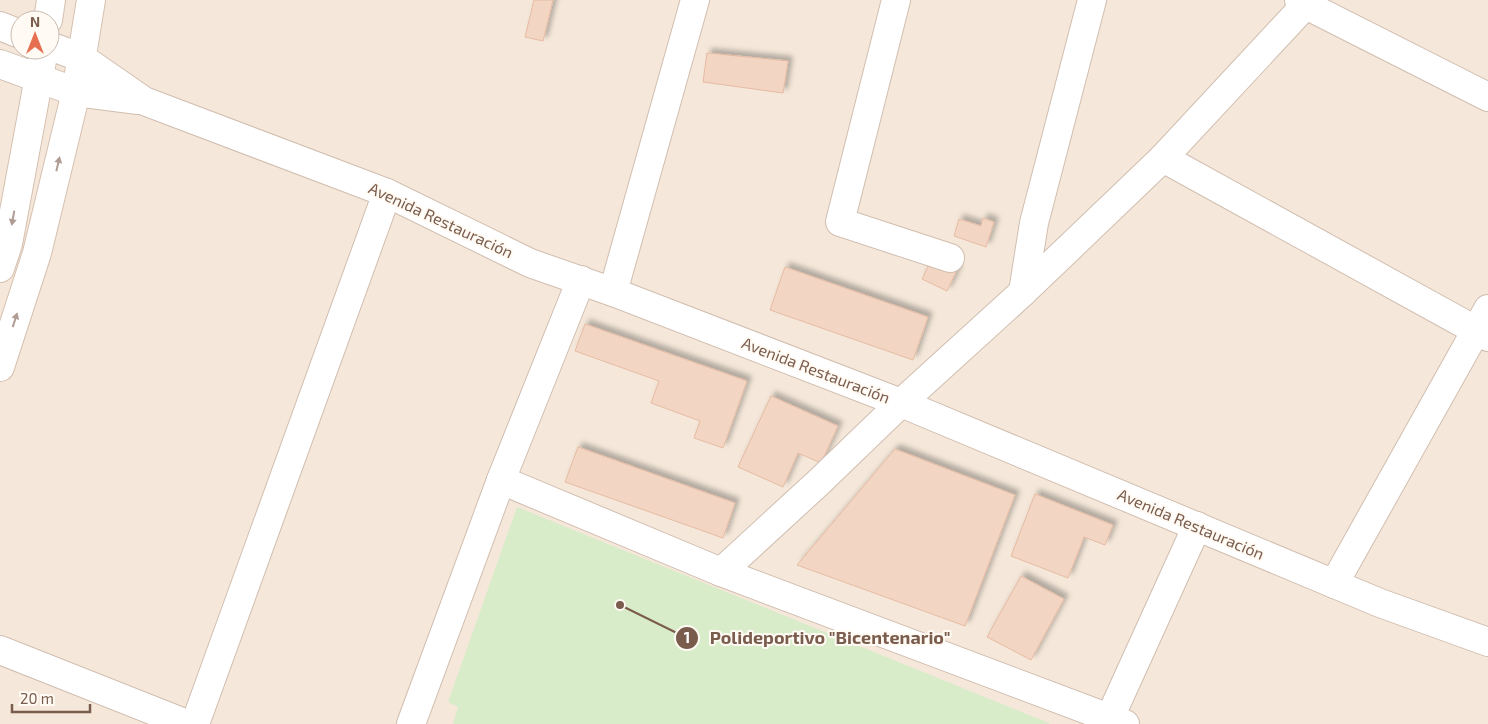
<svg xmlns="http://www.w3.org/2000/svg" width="1488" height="724" font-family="'Exo 2',sans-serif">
<defs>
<filter id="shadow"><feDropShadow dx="4.5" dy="-4.5" stdDeviation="2.5" flood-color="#0004"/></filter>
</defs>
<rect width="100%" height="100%" fill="#fdf6ec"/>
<path fill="#f5e8da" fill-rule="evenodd" d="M0 0H1488V724H0ZM20 20H50V50H20Z"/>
<polygon fill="#d8ecc9" points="517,507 1051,724 453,724 458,707 448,702"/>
<g fill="#f3d5c3" stroke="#e6bba3" filter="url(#shadow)">
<polygon points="534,0 553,0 543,41 525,37"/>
<polygon points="707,53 788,61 783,93 703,82"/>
<polygon points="983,218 994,222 986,247 954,236 959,219 981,226"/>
<polygon points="932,258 957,270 947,291 922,279"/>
<polygon points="785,267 928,317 913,360 770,310"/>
<polygon points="585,324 747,381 723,448 694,438 700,421 651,403 659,381 575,351"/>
<polygon points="771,396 838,426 821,463 798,453 783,487 738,467"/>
<polygon points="578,447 735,503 723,538 565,482"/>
<polygon points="895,449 1015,495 965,626 797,565"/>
<polygon points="1035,494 1113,525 1105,545 1084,537 1068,578 1011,556"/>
<polygon points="1021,576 1064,599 1031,660 987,637"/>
</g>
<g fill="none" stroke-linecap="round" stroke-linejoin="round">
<defs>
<g id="minor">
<polyline points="896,0 840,222 950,258"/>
<polyline points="1299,0 1304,4 1488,97"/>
<polyline points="1163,158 1488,337"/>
<polyline points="613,292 695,0"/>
<polyline points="1023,292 1034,223 1092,0"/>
<polyline points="501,480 721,572 1125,724"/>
<polyline points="721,572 819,482 901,403 1023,292 1163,158 1310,0"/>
<polyline points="1334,584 1488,309"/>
<polyline points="0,650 187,724"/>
<polyline points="195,724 387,193"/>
<polyline points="411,724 501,480 581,280"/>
<polyline points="1107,724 1197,526"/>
</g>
<g id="tertiary">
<polyline points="0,26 20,34"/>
<polyline points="50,46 82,58 144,101 387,193 530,263 613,292 901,403 1380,603 1488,642"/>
<polyline points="0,64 76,92 138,100"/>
</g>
<g id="secondary">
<polyline points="48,20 51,0"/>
<polyline points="0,268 8,244 44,50"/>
<polyline points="0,367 37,253 76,92 91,0"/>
</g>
</defs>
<use href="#minor" stroke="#d1beb0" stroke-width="30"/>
<use href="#tertiary" stroke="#d1beb0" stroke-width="30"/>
<use href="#secondary" stroke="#d6c0b0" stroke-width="30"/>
<use href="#minor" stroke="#fff" stroke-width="28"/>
<use href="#tertiary" stroke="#fff" stroke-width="28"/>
<use href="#secondary" stroke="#fff" stroke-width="28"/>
</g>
<defs><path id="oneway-solid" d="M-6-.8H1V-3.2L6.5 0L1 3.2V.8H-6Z" transform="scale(1.25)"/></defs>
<g fill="#af9d94">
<use href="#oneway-solid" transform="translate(58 164) rotate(-77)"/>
<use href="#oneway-solid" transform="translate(13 218) rotate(100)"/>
<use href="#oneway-solid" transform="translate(15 320) rotate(-72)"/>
</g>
<g text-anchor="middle" stroke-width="4" stroke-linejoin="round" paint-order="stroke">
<g font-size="16" fill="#7a5c4d" stroke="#fffaf3">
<text transform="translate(441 220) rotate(25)" y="6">Avenida Restauración</text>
<text transform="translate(816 370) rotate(21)" y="6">Avenida Restauración</text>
<text transform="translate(1191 524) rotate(23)" y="6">Avenida Restauración</text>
</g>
</g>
<path fill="none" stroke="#7a5c4d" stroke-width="2" d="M620 605L687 638"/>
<g fill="#7a5c4d" stroke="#fffaf3" stroke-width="2">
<circle cx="620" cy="605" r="5"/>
<circle cx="687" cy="638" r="12"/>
</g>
<g font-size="15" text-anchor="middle" font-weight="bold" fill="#fff">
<text x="687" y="643">1</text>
</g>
<g font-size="18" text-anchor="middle" font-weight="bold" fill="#7a5c4d" stroke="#fffaf3" stroke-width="4" stroke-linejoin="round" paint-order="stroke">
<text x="830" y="644">Polideportivo "Bicentenario"</text>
</g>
<g transform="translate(35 35)"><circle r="24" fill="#fffaf3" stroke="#cabbb1"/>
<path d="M0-4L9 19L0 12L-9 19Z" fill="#e76f51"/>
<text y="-8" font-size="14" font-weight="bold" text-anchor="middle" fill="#7a5c4d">N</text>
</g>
<path d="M12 704v8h78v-8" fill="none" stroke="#7a5c4d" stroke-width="2.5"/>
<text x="20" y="704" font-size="15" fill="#7a5c4d" stroke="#fffaf3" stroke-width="4" paint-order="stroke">20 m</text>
</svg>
